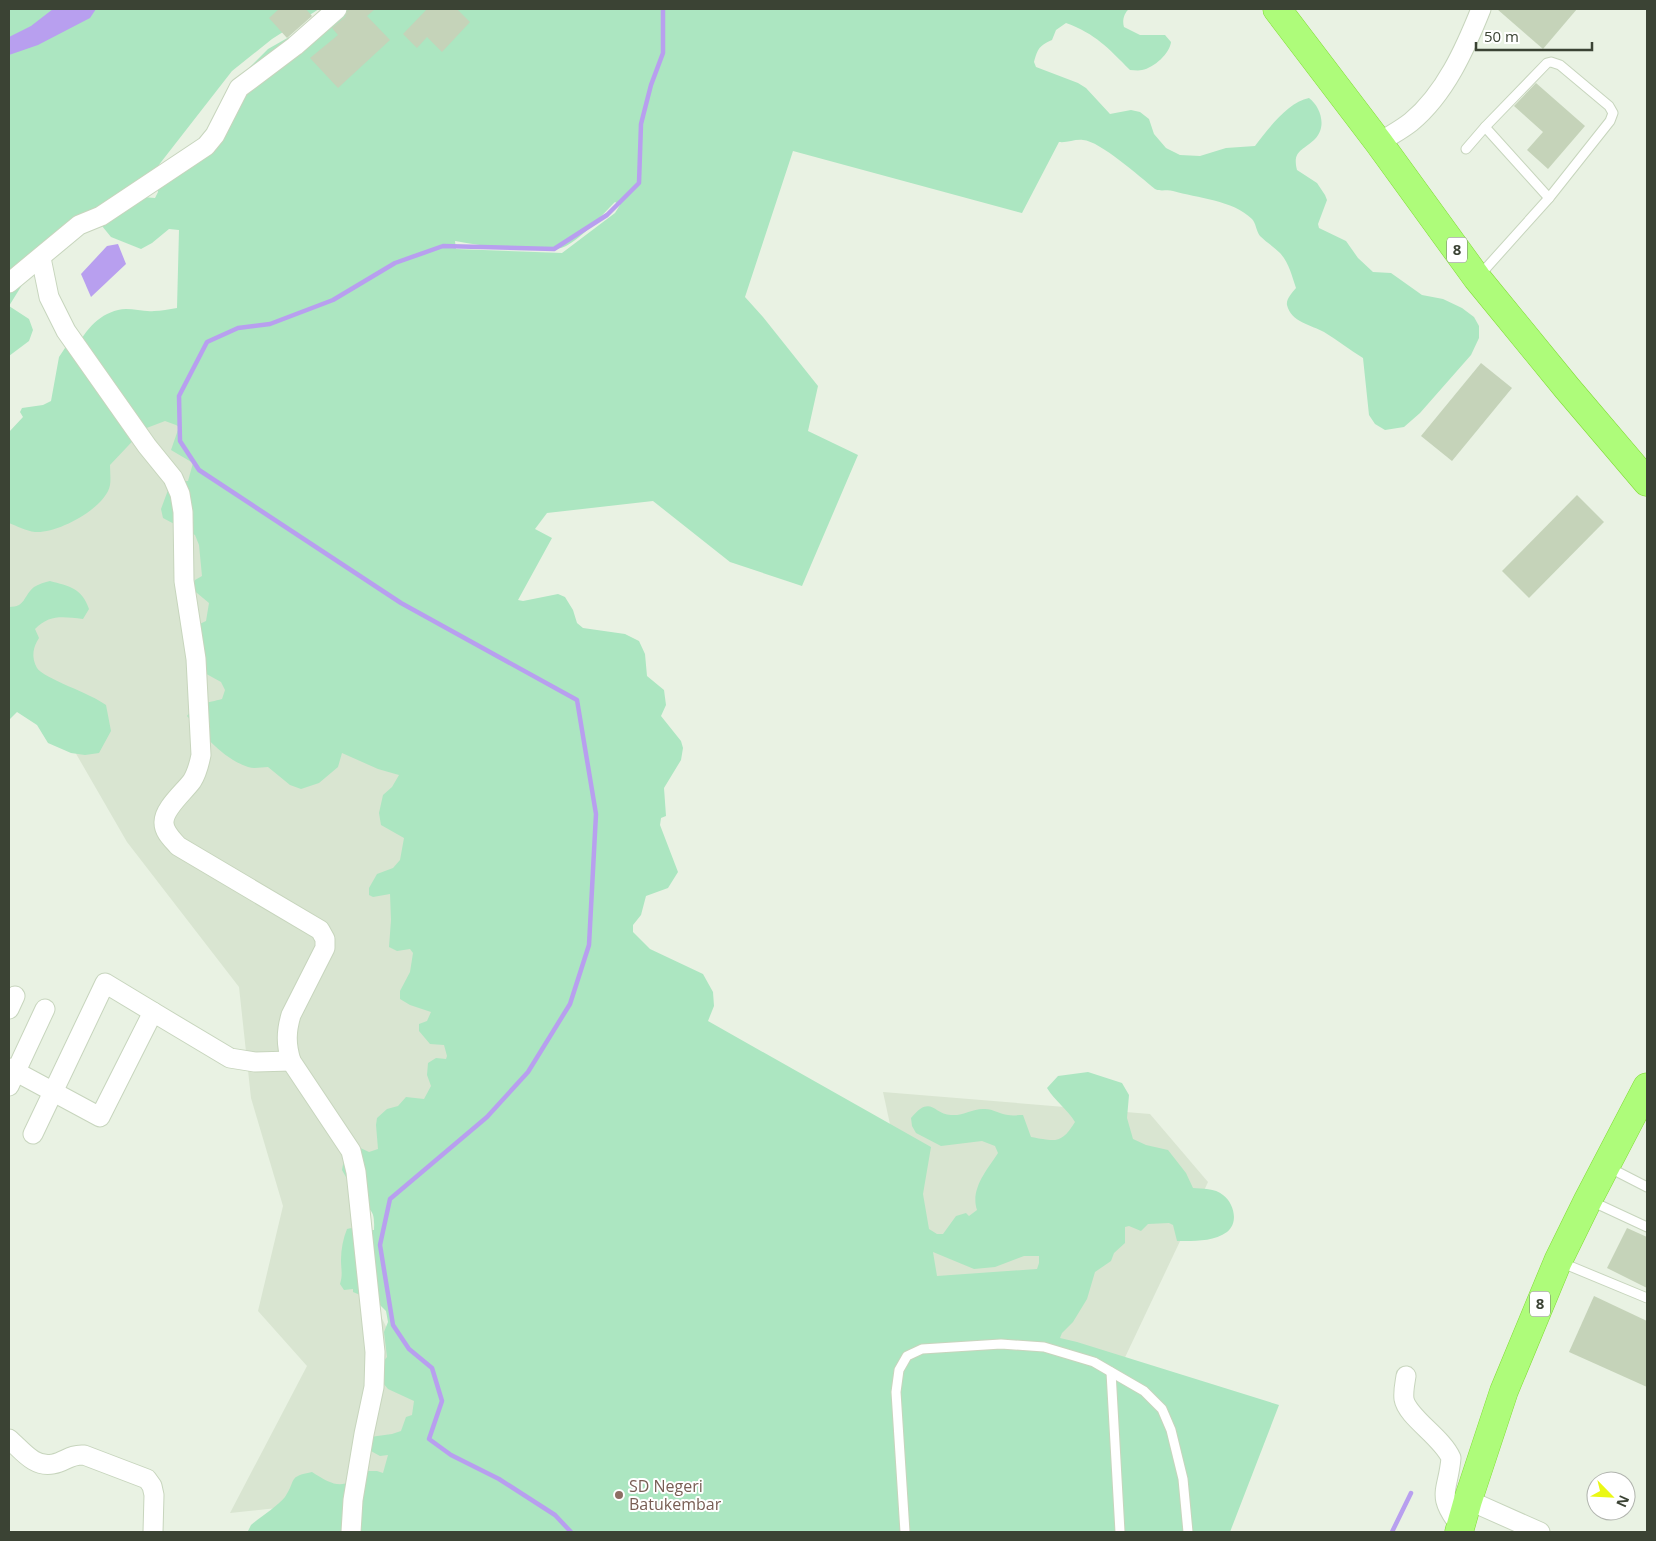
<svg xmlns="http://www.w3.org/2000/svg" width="1656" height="1541" font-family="'Open Sans',sans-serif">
<rect width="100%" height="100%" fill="#e9f2e3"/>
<g fill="#d9e5d1">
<polygon points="195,419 396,754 454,1045 441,1094 392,1138 355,1262 426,1410 406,1494 230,1513 307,1366 258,1311 283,1206 251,1098 239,987 127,842 30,674 9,663 9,494 137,420"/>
<polygon points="883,1092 1150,1114 1208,1182 1102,1406 944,1373"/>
</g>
<g fill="#ace6c1" fill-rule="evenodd">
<polygon points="9,9 319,9 272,39 232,71 151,175 83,215 22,285 9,306 29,319 33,330 29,341 9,356"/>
<path d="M326 9H661V34H664V9H1129C1124 13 1122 21 1124 27L1140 35H1165L1171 42C1170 53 1154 68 1142 70 1138 71 1134 70 1130 70 1108 48 1096 34 1066 23L1056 30 1052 40C1039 46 1038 48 1034 62L1036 67 1078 83 1086 88 1110 114 1131 110 1140 112 1149 119 1154 134 1166 148 1180 155 1200 156 1226 148 1255 146C1268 129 1288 102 1309 98 1321 107 1327 127 1315 139 1303 151 1292 150 1297 170L1317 183 1325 195 1327 200 1318 224 1319 228 1346 241 1358 258 1373 272 1391 273 1422 295 1443 299 1462 308 1474 317 1479 326V338L1471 355 1420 413 1404 427 1385 430 1375 424 1369 415 1363 358C1350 350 1337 340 1324 332 1311 325 1291 322 1287 305 1286 299 1292 293 1296 288 1292 276 1289 263 1280 253 1274 247 1266 242 1260 236 1256 231 1256 223 1252 219 1233 200 1197 198 1173 191 1167 189 1161 192 1155 189 1140 177 1100 141 1083 140 1075 139 1067 143 1059 142L1022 213 793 151 745 297 763 317 818 386 808 431 858 455 802 586 730 562 653 501 547 513 535 529 552 538 518 600 523 601 558 594 565 597 573 610 577 623 583 628 625 634 639 641 645 654 647 676 664 690 666 705 661 716 681 741 683 748 681 760 664 788 666 816 661 818 660 825 678 872 668 888 646 896 641 915 633 925V932L650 949 703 974 713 992 714 1006 708 1021 931 1147 923 1194 929 1229 937 1234H943L956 1216 966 1213 969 1216 977 1210C970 1189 987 1170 998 1153L995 1146 982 1141 941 1146 916 1133 912 1126 911 1118C931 1094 933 1114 951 1115 964 1116 973 1108 985 1109 993 1109 1000 1114 1008 1115 1013 1116 1018 1115 1023 1115L1031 1137C1055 1141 1061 1145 1075 1122 1067 1109 1055 1101 1047 1088L1058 1076 1088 1072 1122 1083 1129 1095 1127 1118 1133 1139 1146 1145 1168 1150 1186 1173 1193 1188C1202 1189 1215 1188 1223 1195 1234 1203 1239 1223 1227 1232 1213 1242 1193 1241 1177 1241L1173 1225 1169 1223 1148 1224 1141 1231 1129 1226 1125 1227V1243L1114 1253 1111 1261 1095 1272 1087 1299 1073 1322 1062 1333 1060 1338 1077 1342 1279 1405 1230 1532 248 1531 251 1525C260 1517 278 1506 285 1497 297 1479 287 1477 312 1472 334 1486 344 1491 363 1471H377L383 1473 388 1455 380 1456 369 1450 370 1437 392 1434 401 1431 406 1417 412 1415 414 1401 388 1389 383 1383V1362L387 1357 384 1332 388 1322 386 1311 377 1302 353 1292V1289L344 1290 340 1284C343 1275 341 1269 341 1260 341 1249 343 1239 347 1229 356 1226 364 1231 374 1230 375 1208 371 1210 353 1199L355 1193 342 1170 346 1149 352 1144 369 1152 378 1149 376 1125 377 1118 387 1109 398 1106 406 1097 424 1099 431 1086 427 1075 428 1063 436 1058 446 1059 447 1056 444 1045 430 1044 419 1031V1024L427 1021 431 1012 410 1005 400 999V991L410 972 413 953 410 949 397 951 389 947 391 920 390 894 373 897 369 895V888L377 874 393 868 400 860 404 838 381 825 379 813 383 795 392 787 399 775 378 769 342 753 338 767 319 783 301 789 290 785 268 767C262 767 254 769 248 767 225 760 202 734 187 716 196 703 208 703 222 699L225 690 221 682 201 671 189 629 206 621 209 603 191 588 195 580 202 576 199 545 195 535 163 518 161 509 171 482 188 481 193 463 171 450 179 427 176 425 165 421 144 429 110 465C110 472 111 479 110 485 106 508 57 534 35 532 26 531 17 526 9 523V432L23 417 20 412 22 408 43 405 51 401 59 357 65 348 78 345C88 326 104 310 126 309 135 309 145 312 154 311 161 311 169 309 177 308L179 230 169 229 152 243 141 249 111 237 102 226 143 197 155 198 158 192 156 180 205 142 232 85 268 49 305 28ZM615 202 620 205 615 213 562 253 456 249 455 241C477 245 547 256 566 246 582 238 602 215 615 202ZM933 1252 974 1269 995 1267 1024 1256H1039V1263L1037 1269 937 1276Z"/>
<path d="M50 581C69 586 82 588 89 609L83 619C63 617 50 614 35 629L39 638C33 647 31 657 37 668 43 678 92 694 106 705L111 731 99 753 85 755 71 753 48 743 37 725 17 712 9 720V607C26 607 23 596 34 587 39 584 45 582 50 581Z"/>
</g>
<g fill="#b89fef">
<polygon points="53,9 96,9 90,18 38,45 9,55 9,37 31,26"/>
<polygon points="118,244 126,264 91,297 81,274 107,246"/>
</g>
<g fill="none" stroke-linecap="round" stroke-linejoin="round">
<g stroke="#b89fef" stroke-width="4.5">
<polyline points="571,1532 555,1515 499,1479 451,1455 429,1439 442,1401 432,1368 409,1349 393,1325 380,1245 390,1199 487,1117 528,1072 570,1004 589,945 596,814 577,700 401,603 199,470 180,441 179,396 207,342 238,328 270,324 333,300 395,263 443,246 554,249 607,215 639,183 641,124 651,85 663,53 663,9"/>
<polyline points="1392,1532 1411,1493"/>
</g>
</g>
<g fill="#c5d3b9">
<polygon points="279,9 306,9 312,16 287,38 269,18"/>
<polygon points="348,9 375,9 367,16 390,40 338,88 310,58 338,35 332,28 345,17"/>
<polygon points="427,9 457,9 470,22 442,52 427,37 417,48 403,34"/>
<polygon points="1497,9 1577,9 1543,49"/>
<polygon points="1536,83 1585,126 1548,169 1527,150 1543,132 1514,106"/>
<polygon points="1481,363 1512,388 1452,461 1421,436"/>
<polygon points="1577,495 1604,522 1529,598 1502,571"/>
<polygon points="1627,1228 1647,1237 1647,1288 1607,1268"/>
<polygon points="1594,1296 1647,1321 1647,1387 1569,1352"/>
</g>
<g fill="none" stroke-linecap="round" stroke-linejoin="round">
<defs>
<g id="service">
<polyline points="1485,127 1549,198"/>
<polyline points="1466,149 1485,127 1547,63 1551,62 1560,65 1609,106 1613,113 1610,121 1549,198 1479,276"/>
<polyline points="1608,1167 1647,1187"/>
<polyline points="1591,1201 1647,1227"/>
<polyline points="1560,1262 1647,1298"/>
<polyline points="1111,1372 1120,1532"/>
<polyline points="905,1532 896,1392 899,1370 907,1356 922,1349 1001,1344 1044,1347 1094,1362 1144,1391 1162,1409 1171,1430 1183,1479 1188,1532"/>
</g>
<g id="minor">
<path d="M1379 143C1389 136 1401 130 1411 122 1445 94 1465 49 1481 9"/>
<path d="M41 258 49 297 66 331 147 446 173 478 180 494 183 512 184 581 196 659 201 755C199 765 197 773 192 781 184 792 163 809 164 823 164 832 172 839 178 846L320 930 325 939V948L291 1015C286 1032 286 1044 291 1061L351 1151 356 1172 375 1352 374 1387 364 1434 353 1500 351 1532"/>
<polyline points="9,283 79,225 101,216 206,146 215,135 239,88 295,46 337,9"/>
<polyline points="9,1009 15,996"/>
<polyline points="9,1068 100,1117 153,1012 230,1058 255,1062 291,1061"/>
<polyline points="9,1086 45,1009"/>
<polyline points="33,1134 105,983 153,1012"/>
<path d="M1406 1376C1405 1383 1403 1391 1404 1399 1407 1417 1442 1437 1451 1458 1448 1493 1435 1494 1461 1527"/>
<path d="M9 1439C22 1450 34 1468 53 1464 65 1462 70 1454 84 1455L147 1479 152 1486 154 1495 153 1532"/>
<polyline points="1468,1500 1540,1532"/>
</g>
<g id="trunk">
<polyline points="1277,9 1379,143 1477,278 1567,388 1647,482"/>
<polyline points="1459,1532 1468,1500 1504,1391 1558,1261 1588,1200 1647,1087"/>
</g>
</defs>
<use href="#service" stroke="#c7d5bd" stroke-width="11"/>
<use href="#minor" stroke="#c7d5bd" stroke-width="21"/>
<use href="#trunk" stroke="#80db34" stroke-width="29"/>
<use href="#service" stroke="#fff" stroke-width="9"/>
<use href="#minor" stroke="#fff" stroke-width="19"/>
<use href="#trunk" stroke="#aefc7a" stroke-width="28"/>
</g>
<circle fill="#8d6e63" stroke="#fff" stroke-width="2" cx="619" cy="1495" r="5"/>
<g text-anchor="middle" stroke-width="4" stroke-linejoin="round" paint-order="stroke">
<g fill="#fff" stroke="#767b71" stroke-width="1">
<rect x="1447" y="237.5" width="20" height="25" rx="4"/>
<rect x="1530" y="1291.5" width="20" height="25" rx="4"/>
</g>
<g font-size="15" font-weight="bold" fill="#3b4334">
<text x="1457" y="255">8</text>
<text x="1540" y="1309">8</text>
</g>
<g font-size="16" fill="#785e54" stroke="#fff" text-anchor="start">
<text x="629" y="1492">SD Negeri<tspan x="629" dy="18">Batukembar</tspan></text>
</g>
</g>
<rect width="1656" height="1541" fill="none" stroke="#3b4334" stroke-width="20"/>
<g transform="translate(1611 1496) rotate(114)"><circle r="24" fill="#ffffff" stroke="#b1b4ae"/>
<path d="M0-4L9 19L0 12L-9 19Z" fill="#eaf814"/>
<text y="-8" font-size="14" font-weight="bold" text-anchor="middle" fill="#3b4334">N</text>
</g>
<path d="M1476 42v8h116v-8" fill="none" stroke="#3b4334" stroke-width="2.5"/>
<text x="1484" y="42" font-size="15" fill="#3b4334" stroke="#ffffff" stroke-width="4" paint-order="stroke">50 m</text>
</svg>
